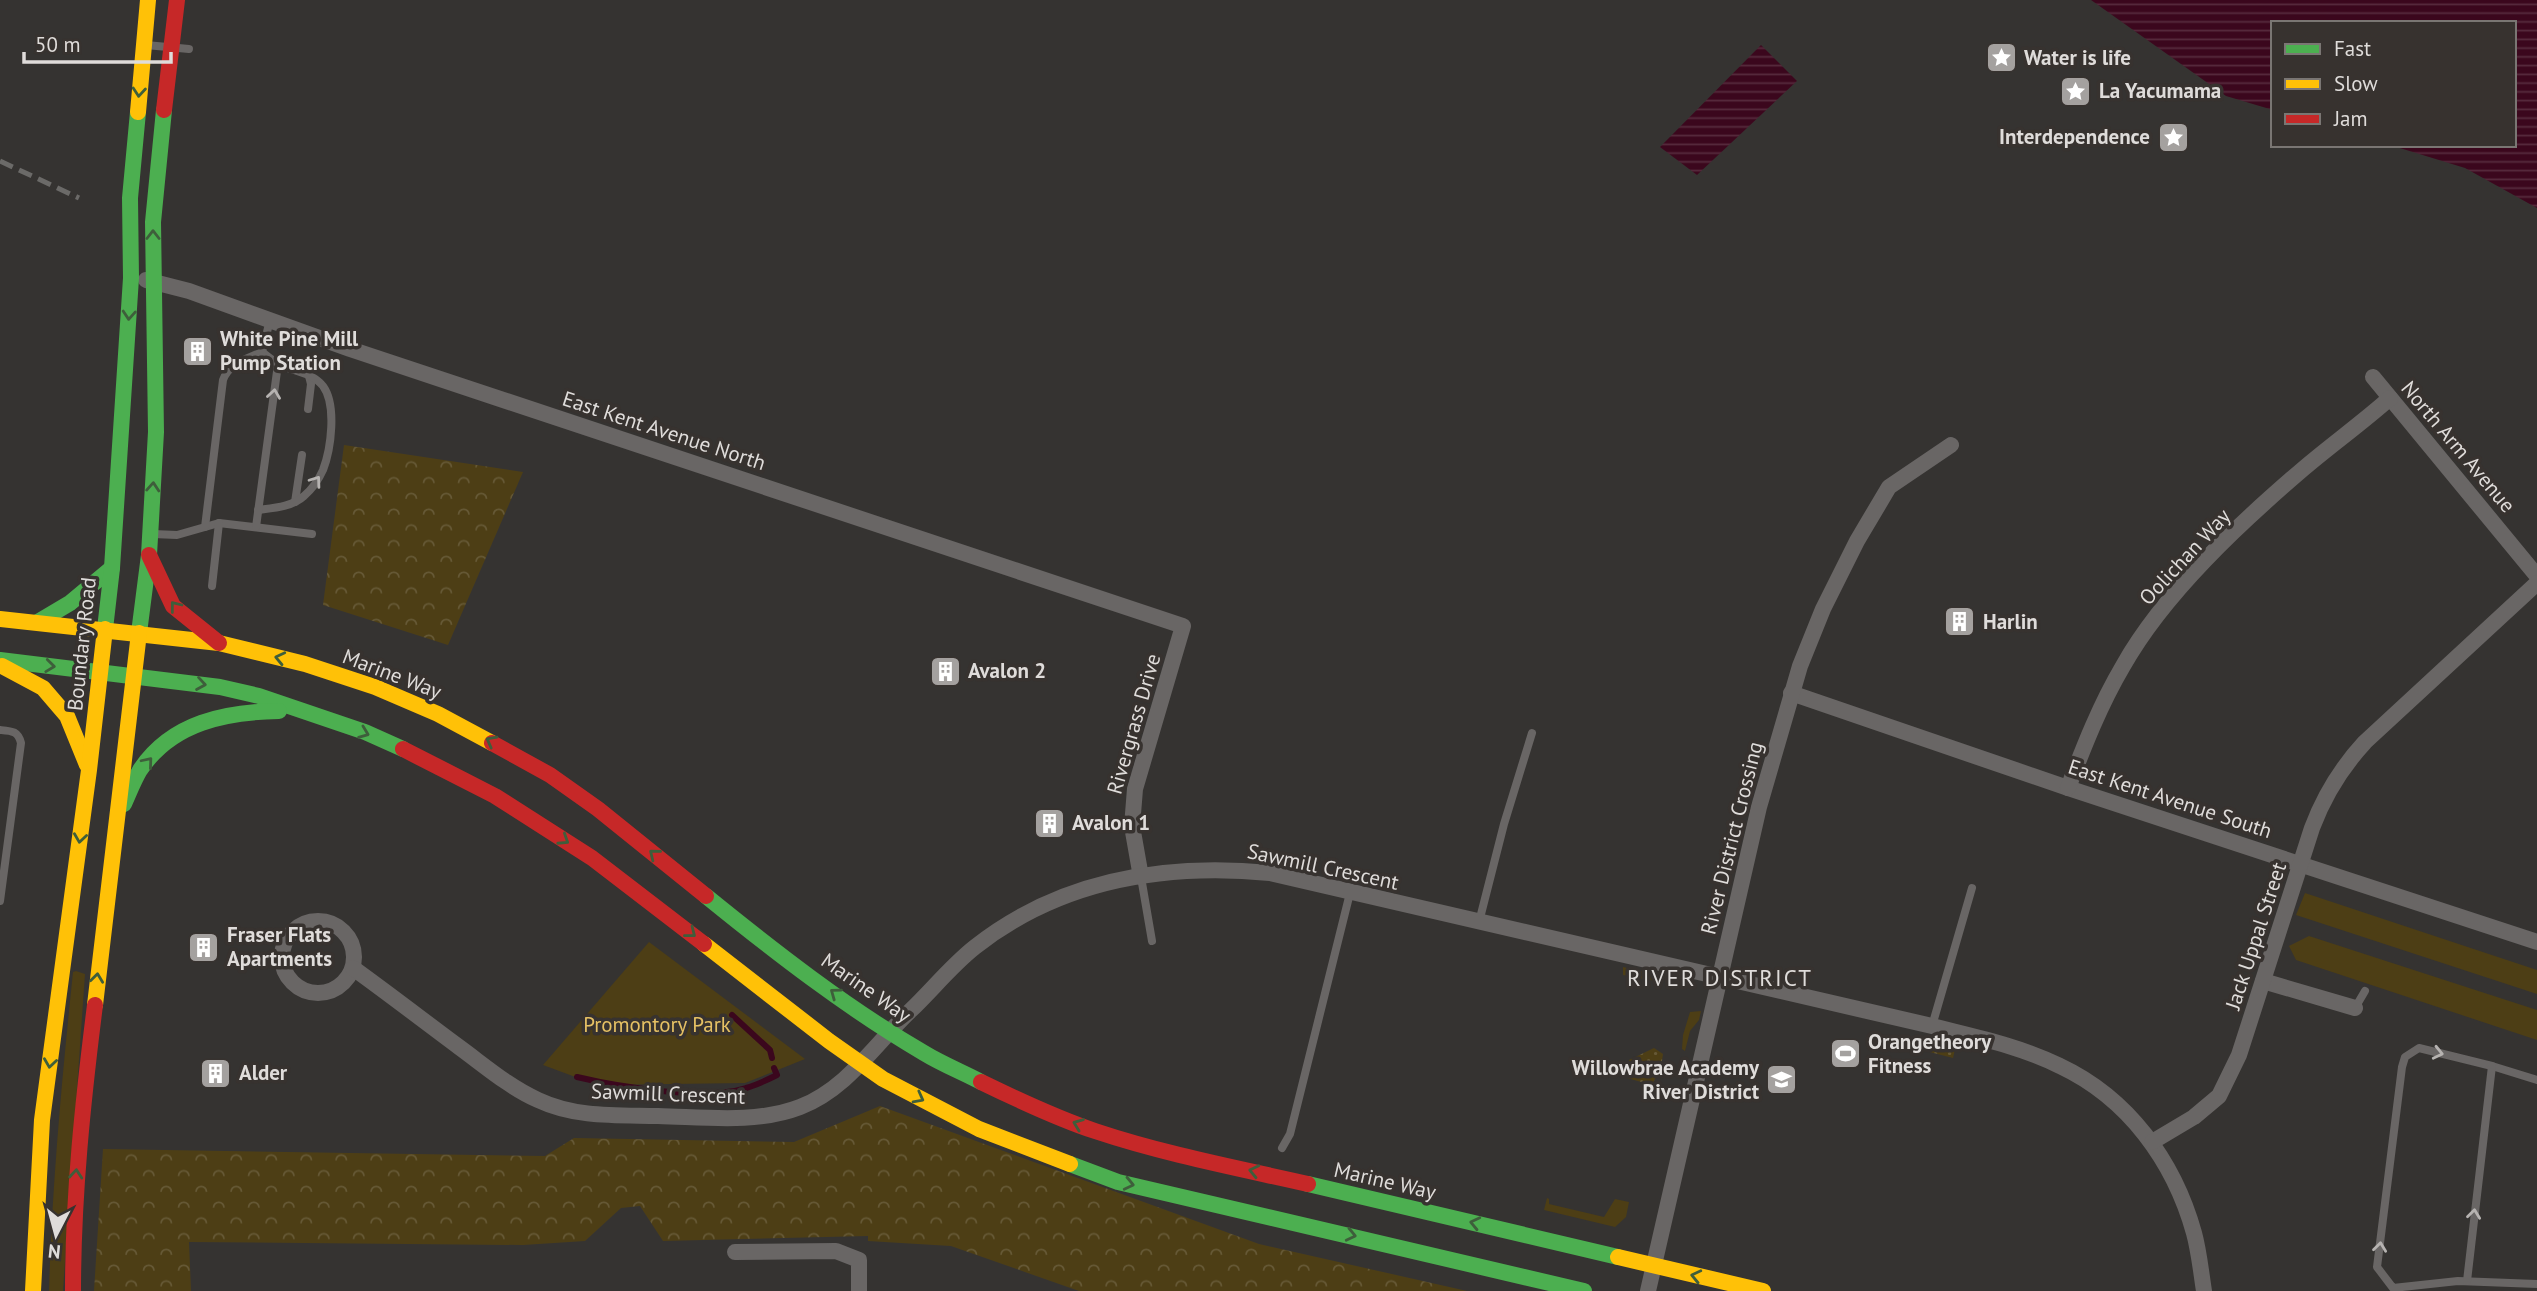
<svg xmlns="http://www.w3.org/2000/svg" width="2537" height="1291" font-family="'PT Sans',sans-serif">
<defs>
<pattern id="forest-crowns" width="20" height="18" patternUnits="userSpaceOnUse" patternTransform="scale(1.75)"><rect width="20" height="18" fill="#4d3e15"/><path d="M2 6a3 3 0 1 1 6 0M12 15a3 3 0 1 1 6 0" fill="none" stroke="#665936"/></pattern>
<pattern id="garden-dots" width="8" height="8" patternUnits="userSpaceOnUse" patternTransform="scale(1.75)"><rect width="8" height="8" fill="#4d3e15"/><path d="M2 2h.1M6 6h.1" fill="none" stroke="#665936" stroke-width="1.8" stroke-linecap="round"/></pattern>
<pattern id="water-rules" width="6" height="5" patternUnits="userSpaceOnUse" patternTransform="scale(1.75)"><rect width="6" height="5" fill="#3b071d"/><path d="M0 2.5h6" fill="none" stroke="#572b3d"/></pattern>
</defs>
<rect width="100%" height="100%" fill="#353331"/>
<g fill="#4d3e15">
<polygon points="2305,893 2537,970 2537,994 2296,915"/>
<polygon points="2309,936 2537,1010 2537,1040 2296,960 2289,946"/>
<polygon points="649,942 805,1059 745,1083 597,1085 543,1065"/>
<polygon points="1623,967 1664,977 1661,982 1623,975"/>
<path d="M76 971 85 974 63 1291H49C52 1184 62 1078 73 972Z"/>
<polygon points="1701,1011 1699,1020 1690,1031 1685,1051 1682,1049 1683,1035 1690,1012"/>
<polygon points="1547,1198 1549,1199 1549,1204 1604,1217 1615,1199 1629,1202 1626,1217 1615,1227 1544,1210"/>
</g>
<g fill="url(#forest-crowns)">
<polygon points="344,445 523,472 448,645 323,605"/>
<polygon points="880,1106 1259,1244 1467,1291 1079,1291 951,1246 868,1241 868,1236 663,1241 640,1206 621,1208 585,1241 523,1245 189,1242 191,1291 94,1291 103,1149 545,1156 574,1138 794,1142"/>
</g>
<g fill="url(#garden-dots)">
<polygon points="1936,1042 1956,1045 1953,1058 1922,1050 1923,1046"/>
<polygon points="1654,1048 1663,1054 1661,1067 1652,1085 1627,1078 1629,1060"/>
</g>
<g fill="url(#water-rules)">
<polygon points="2091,0 2537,0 2537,208 2465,168 2390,145 2514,145 2514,23 2273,23 2273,110 2226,96"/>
<polygon points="1761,45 1797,81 1697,175 1660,147"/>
</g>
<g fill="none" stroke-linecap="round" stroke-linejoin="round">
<g stroke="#3b071d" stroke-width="6">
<polyline points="732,1015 770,1050 772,1058"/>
<path d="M577 1077C619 1087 706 1101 746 1088 757 1085 767 1080 777 1075L774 1068"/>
</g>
<g stroke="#696665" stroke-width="8">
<polyline points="146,45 189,49"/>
<polyline points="308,409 311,384 309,376"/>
<polyline points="295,502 302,455"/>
<path d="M258 510C273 508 292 507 304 496 311 490 319 479 323 470 331 449 337 405 323 386 313 373 293 371 280 365 273 361 267 356 262 352"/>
<polyline points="205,527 219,523 312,534"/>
<polyline points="256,527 278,364"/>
<path d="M153 534 177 535 205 527 223 380C229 363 247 359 262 352L270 320"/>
<polyline points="212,586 219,523"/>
<path d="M0 730C12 731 18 731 21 743L0 901"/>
<polyline points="1141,877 1152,941"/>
<polyline points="1479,922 1504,824 1532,733"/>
<polyline points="2355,1008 2365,991"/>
<polyline points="1932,1026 1972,888"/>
<polyline points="2537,1080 2492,1066 2419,1048 2405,1057 2402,1067 2377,1267 2393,1288 2458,1281 2537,1284"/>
<polyline points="1282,1148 1290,1134 1350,893"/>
<polyline points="2467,1281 2492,1066"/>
</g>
<g stroke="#696665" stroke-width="16">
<polyline points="146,280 189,291 350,349 1183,626 1135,789 1132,826 1141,877"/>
<polyline points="2373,377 2537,576"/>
<polyline points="1791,693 2068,788 2537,942"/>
<path d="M2068 788C2084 746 2100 705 2123 666 2164 593 2240 523 2303 469 2331 445 2362 423 2390 398"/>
<circle cx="318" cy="957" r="36"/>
<path d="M353 968C389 994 424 1021 459 1047 485 1066 509 1087 538 1100 576 1118 618 1115 658 1116 704 1117 756 1124 800 1107 847 1089 875 1044 911 1010 932 990 952 965 975 947 1060 880 1164 863 1270 873L1932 1026C1975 1037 2020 1046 2060 1066 2128 1098 2174 1161 2194 1233 2199 1251 2201 1272 2204 1291"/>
<polyline points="2263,981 2355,1008"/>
<path d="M2152 1142 2194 1117 2219 1096 2239 1055 2312 828C2324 796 2341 768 2365 742L2537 583"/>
<polyline points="735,1252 836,1251 859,1260 859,1291"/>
<polyline points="1648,1291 1759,807 1800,666 1823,609 1857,541 1889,487 1951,445"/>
</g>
<g stroke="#4caf50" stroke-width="16">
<polyline points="38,622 70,603 112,568"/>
<polyline points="105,629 112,568 131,278 130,198 138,112"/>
<polyline points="139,633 149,555 156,432 153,222 164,110"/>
<polyline points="0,660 220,687 259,696 365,732 403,749"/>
<path d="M124 804C129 793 134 780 140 770 172 722 226 712 279 711"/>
<path d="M706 896C775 952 847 1008 924 1053 942 1064 962 1072 981 1082"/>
<polyline points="1070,1164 1118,1182 1584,1291"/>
<polyline points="1308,1184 1618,1257"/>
</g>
<g stroke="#ffc107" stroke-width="16">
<polyline points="138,112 148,0"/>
<polyline points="0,619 219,643 305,664 375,687 438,714 492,743"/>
<polyline points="2,666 43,688 67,716 87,765"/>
<polyline points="704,944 829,1041 883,1079 979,1129 1070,1164"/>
<polyline points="95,1005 139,633"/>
<polyline points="1618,1257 1763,1291"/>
<polyline points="33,1291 42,1120 89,770 105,629"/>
</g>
<g stroke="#c62828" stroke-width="16">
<polyline points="164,110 177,0"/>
<polyline points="149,555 173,606 219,643"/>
<polyline points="492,743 550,775 598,809 706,896"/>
<polyline points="403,749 495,796 592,858 704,944"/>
<path d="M981 1082C1018 1100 1056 1118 1095 1131 1164 1154 1237 1168 1308 1184"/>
<path d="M73 1291C73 1195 83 1100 95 1005"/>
</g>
<polyline stroke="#6b6a68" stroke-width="5" stroke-dasharray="14 7" stroke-linecap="butt" points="0,161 79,198"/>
</g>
<defs><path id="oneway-chevron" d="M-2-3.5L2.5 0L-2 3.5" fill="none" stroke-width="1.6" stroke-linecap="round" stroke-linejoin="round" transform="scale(1.75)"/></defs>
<g stroke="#3e5e3b">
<use href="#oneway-chevron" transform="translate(139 92) rotate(95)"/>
<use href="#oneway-chevron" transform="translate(153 235) rotate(-90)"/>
<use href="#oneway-chevron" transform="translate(129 315) rotate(94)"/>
<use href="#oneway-chevron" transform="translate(153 487) rotate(-86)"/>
<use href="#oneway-chevron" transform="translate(175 606) rotate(-128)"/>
<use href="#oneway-chevron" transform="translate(280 658) rotate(-167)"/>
<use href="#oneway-chevron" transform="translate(50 666) rotate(7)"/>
<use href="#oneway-chevron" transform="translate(201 684) rotate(9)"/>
<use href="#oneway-chevron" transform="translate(364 733) rotate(21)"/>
<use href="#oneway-chevron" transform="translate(491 741) rotate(-152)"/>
<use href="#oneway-chevron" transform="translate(148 762) rotate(-50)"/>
<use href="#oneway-chevron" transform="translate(80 838) rotate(98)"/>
<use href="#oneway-chevron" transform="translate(564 840) rotate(33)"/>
<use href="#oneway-chevron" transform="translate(654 854) rotate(-141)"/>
<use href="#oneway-chevron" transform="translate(691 933) rotate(38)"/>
<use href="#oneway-chevron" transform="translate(97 978) rotate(-83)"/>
<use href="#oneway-chevron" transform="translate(835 993) rotate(-144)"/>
<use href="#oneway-chevron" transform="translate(50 1063) rotate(98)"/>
<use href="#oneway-chevron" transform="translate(919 1098) rotate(28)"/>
<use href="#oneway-chevron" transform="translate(1078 1124) rotate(-159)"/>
<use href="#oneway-chevron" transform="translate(1254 1171) rotate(-167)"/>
<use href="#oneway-chevron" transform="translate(76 1174) rotate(-85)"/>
<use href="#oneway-chevron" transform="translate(1129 1184) rotate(13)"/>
<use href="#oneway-chevron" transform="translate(1475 1223) rotate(-167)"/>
<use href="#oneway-chevron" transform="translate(1351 1235) rotate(13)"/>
<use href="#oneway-chevron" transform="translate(1696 1276) rotate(-167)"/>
</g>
<g stroke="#b6b3b1">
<use href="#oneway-chevron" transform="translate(274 394) rotate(-82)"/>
<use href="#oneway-chevron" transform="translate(316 481) rotate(-54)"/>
<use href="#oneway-chevron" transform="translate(2438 1053) rotate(13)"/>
<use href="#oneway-chevron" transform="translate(2474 1214) rotate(-83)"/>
<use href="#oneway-chevron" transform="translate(2380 1247) rotate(-83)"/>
</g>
<defs>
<symbol id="sight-square" viewBox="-11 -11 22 22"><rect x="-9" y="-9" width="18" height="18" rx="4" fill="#a4a19f" stroke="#37322f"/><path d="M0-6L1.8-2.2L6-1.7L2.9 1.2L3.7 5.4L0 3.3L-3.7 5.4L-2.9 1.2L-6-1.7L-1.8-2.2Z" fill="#fff"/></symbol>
<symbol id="building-square" viewBox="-11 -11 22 22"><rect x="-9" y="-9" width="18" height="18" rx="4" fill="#a4a19f" stroke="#37322f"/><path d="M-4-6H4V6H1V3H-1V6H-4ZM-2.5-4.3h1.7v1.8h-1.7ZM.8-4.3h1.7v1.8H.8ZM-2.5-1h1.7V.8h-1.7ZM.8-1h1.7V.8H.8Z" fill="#fff"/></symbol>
<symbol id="stadium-square" viewBox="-11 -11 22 22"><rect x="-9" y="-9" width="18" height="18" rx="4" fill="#a4a19f" stroke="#37322f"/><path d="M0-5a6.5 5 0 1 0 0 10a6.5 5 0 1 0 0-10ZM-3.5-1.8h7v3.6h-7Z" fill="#fff"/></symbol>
<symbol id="school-square" viewBox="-11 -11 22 22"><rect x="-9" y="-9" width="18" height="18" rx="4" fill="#a4a19f" stroke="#37322f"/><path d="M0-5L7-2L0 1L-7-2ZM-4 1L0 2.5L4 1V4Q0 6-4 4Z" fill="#fff"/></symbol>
</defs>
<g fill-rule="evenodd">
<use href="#sight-square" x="1984" y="40" width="35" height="35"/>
<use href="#sight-square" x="2058" y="74" width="35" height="35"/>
<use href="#sight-square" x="2156" y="120" width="35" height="35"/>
<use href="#building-square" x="180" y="334" width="35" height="35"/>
<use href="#building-square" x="1942" y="604" width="35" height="35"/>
<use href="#building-square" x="928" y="654" width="35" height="35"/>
<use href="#building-square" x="1032" y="806" width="35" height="35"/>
<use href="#building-square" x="186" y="930" width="35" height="35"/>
<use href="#stadium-square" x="1828" y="1036" width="35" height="35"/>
<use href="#building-square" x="198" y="1056" width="35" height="35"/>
<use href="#school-square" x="1764" y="1062" width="35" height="35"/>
</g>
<g text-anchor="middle" stroke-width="7" stroke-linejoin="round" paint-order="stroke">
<g font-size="21" font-weight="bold" fill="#dfdcda" stroke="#37322f" text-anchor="start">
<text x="2024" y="65">Water is life</text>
<text x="2099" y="98">La Yacumama</text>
<text x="2150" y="144" text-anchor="end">Interdependence</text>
<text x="220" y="346">White Pine Mill<tspan x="220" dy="24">Pump Station</tspan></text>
<text x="1983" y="629">Harlin</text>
<text x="968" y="678">Avalon 2</text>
<text x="1072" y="830">Avalon 1</text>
<text x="227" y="942">Fraser Flats<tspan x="227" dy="24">Apartments</tspan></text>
<text x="1868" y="1049">Orangetheory<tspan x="1868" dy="24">Fitness</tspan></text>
<text x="1759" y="1075" text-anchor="end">Willowbrae Academy<tspan x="1759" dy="24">River District</tspan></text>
<text x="239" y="1080">Alder</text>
</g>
<g font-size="21" fill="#dfdcda" stroke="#37322f">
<text transform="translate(664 431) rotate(18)" y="7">East Kent Avenue North</text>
<text transform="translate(2458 447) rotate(50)" y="7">North Arm Avenue</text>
<text transform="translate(2185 557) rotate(-47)" y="7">Oolichan Way</text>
<text transform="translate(82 644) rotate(-84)" y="7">Boundary Road</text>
<text transform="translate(392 674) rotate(21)" y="7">Marine Way</text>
<text transform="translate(1134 724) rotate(-74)" y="7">Rivergrass Drive</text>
<text transform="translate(2170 799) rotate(18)" y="7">East Kent Avenue South</text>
<text transform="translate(1732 838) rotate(-76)" y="7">River District Crossing</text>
<text transform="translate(1323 867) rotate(12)" y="7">Sawmill Crescent</text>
<text transform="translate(2256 936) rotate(-72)" y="7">Jack Uppal Street</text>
<text transform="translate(866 988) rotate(35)" y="7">Marine Way</text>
<text transform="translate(668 1094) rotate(2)" y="7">Sawmill Crescent</text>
<text transform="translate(1385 1181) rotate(13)" y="7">Marine Way</text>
</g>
<g font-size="21" fill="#e5c064" stroke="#37322f">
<text x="657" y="1032">Promontory Park</text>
</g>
<g font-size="23" letter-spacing="2" fill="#dfdcda" stroke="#37322f">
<text x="1720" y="986">RIVER DISTRICT</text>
</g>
</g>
<rect x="2271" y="21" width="245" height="126" fill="#37322f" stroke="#7a7673" stroke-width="2"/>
<rect x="2285" y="44" width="35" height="10" fill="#4caf50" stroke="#7a7673" stroke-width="2"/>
<text x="2334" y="56" font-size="21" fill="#dfdcda">Fast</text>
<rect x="2285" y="79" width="35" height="10" fill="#ffc107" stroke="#7a7673" stroke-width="2"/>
<text x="2334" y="91" font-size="21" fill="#dfdcda">Slow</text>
<rect x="2285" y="114" width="35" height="10" fill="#c62828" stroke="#7a7673" stroke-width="2"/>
<text x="2334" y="126" font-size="21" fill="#dfdcda">Jam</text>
<g transform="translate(56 1235) rotate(186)" stroke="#37322f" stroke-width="5" paint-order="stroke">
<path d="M0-5L12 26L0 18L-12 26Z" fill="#dfdcda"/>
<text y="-10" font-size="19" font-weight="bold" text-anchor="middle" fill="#dfdcda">N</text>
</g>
<path d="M24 52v10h147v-10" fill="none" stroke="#dfdcda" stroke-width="3.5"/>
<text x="35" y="52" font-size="21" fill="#dfdcda" stroke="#37322f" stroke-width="5" paint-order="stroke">50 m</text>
</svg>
